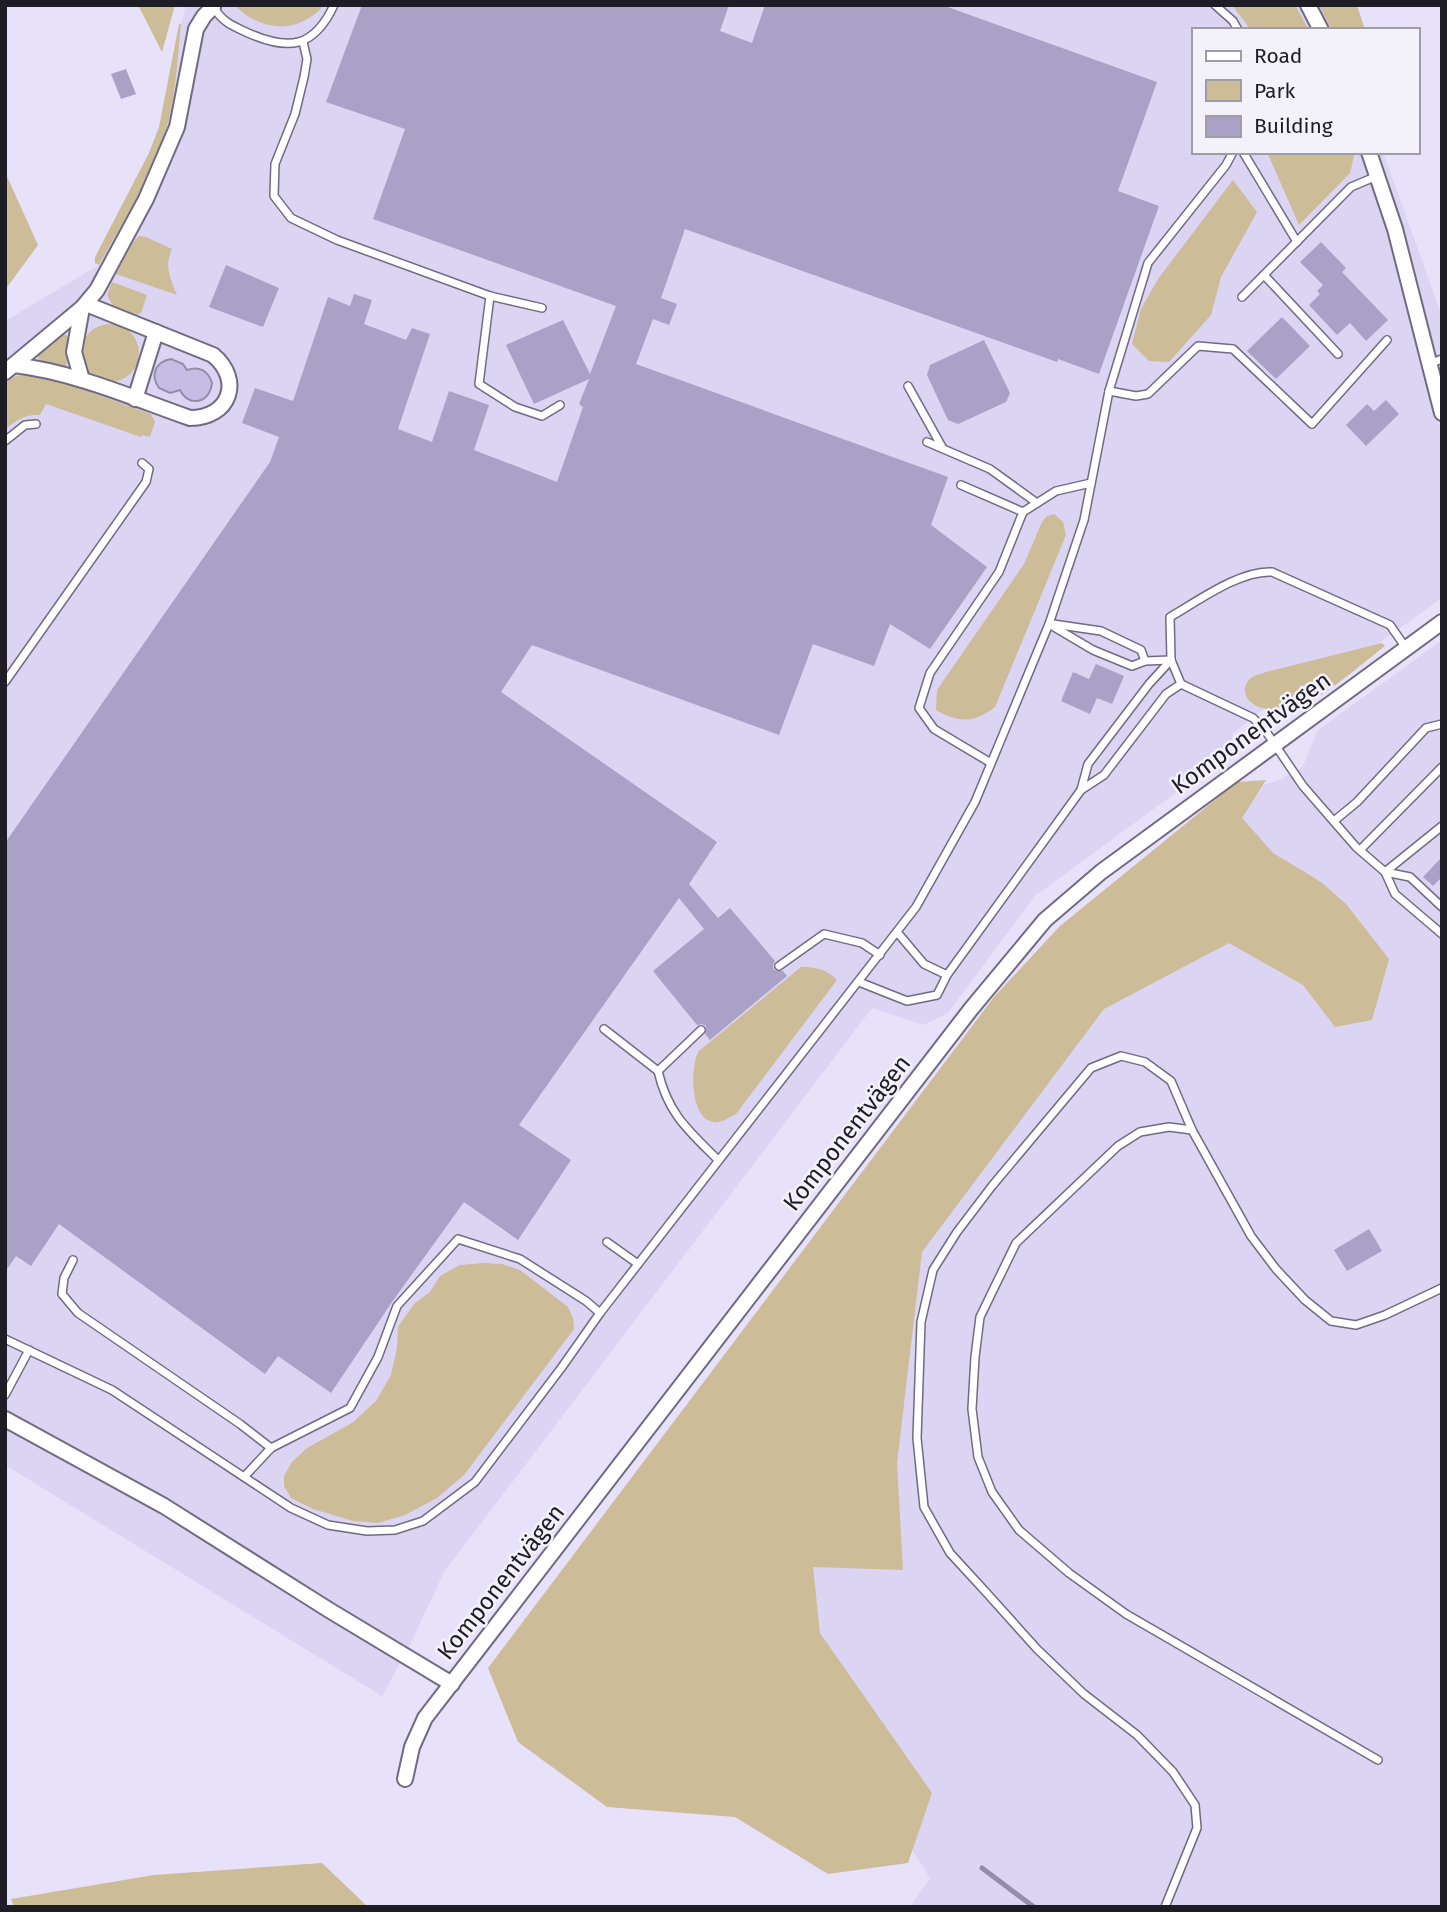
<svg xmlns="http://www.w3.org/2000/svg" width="1447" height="1912" font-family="'Fira Sans',sans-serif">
<rect width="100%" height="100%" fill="#e7e2fa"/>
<g fill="#dbd4f3">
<polygon points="186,5 1331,5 1340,30 1193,30 1193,152 1383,152 1442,316 1442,598 1292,705 1269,705 1233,733 1230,753 1035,896 948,1013 923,1025 872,1008 444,1572 409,1647 382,1696 5,1465 5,321 99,265 155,159 171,109 181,24"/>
<polygon points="1442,640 1442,1907 910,1907 930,1878 824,1711 807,1558 810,1395 1248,790 1282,779 1303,766 1318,730"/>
</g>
<g fill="#cdbc98">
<polygon points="138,5 175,5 162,52"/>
<path d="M235 5H324C300 34 260 33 235 5Z"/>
<polygon points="1232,5 1295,5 1309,30 1251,30"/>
<polygon points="1319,5 1357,5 1365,30 1332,30"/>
<path d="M179 24H181C178 52 177 81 171 109 160 165 126 216 99 265L95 263V257L149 153 159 127Z"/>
<polygon points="1267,152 1355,152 1350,173 1299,225"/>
<polygon points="5,172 38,245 5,290"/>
<polygon points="1233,180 1257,212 1221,277 1211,315 1169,362 1149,361 1132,344 1141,309 1158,279"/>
<path d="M139 236 146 237 172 249C164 267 170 277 177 295L116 274 133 242Z"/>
<polygon points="112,282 147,295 141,313 134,316 114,308 107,295"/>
<circle cx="110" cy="353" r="29"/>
<polygon points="63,335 66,335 69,339 66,368 39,361 38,355"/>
<path d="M31 374 59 381 151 414 155 422 150 437 142 435 141 437 46 404 40 415C25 414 17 420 5 429V382L16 376Z"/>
<path d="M1054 514 1063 522 1066 535 995 707C975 723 958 723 936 710L937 690 1024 564 1042 522 1047 516Z"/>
<path d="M1382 643 1385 646C1360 665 1320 702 1291 709 1277 712 1248 710 1245 692 1244 687 1247 681 1251 678 1255 675 1262 674 1266 672Z"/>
<polygon points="1266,780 1242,818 1273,853 1321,882 1346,904 1389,959 1372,1020 1335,1027 1303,985 1229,943 1104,1009 922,1252 897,1463 903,1570 813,1567 820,1633 932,1793 908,1863 828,1874 735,1817 607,1807 518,1742 488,1668 994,997 1060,926 1237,782"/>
<path d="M801 967C816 967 826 969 837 980L736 1114C728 1118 719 1125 710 1121 690 1113 690 1066 699 1051Z"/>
<polygon points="484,1263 502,1264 520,1270 568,1307 573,1318 574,1329 464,1475 437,1498 405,1515 378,1523 353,1521 313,1509 291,1498 284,1486 284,1476 292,1462 307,1448 352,1423 376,1401 391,1375 397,1348 398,1327 414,1304 430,1292 440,1276 460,1265"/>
<polygon points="322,1863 368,1907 14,1907 11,1899 154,1875"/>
</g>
<path fill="#c5bde3" stroke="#938daa" stroke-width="2" d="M171 359 183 364 187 370C199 366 208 370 212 383 210 403 189 408 180 390L170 393 159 388C150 375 155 362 171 359Z"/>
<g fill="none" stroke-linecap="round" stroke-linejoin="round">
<polyline stroke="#938daa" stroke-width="5" points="982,1868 1034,1907"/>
</g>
<g fill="#aaa2c6">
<polygon points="362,5 729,5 720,31 752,43 765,5 942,5 1157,82 1118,191 1159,206 1099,374 1058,359 1057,362 685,229 661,298 677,304 669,325 653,319 636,364 948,477 931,525 987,567 930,649 890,624 874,666 813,644 779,735 532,645 501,692 717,842 689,884 718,918 730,908 775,961 773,966 774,970 783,971 787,976 710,1040 705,1034 706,1026 702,1024 697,1025 653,971 704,929 679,898 519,1125 571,1160 518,1240 464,1202 392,1302 331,1393 278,1356 265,1374 59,1224 31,1266 16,1256 5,1272 5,843 270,462 279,437 242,423 255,388 293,401 328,297 350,306 354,294 372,300 364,324 406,340 412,328 430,334 398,429 432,442 449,391 489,405 474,450 557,482 583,407 579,404 589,379 534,404 506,345 563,320 590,374 616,306 373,219 405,129 326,102"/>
<polygon points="126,69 136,94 121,99 111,74"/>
<polygon points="1321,242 1346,268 1342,272 1388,320 1366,341 1350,323 1337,335 1309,305 1320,294 1317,291 1323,285 1300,262"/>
<polygon points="226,265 279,288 263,327 209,307"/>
<polygon points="1282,317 1310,346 1276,379 1247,351"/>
<polygon points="984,340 1010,393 1006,402 958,424 948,420 927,375 930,365"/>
<polygon points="1386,400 1399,414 1366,446 1346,425 1367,404 1374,411"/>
<polygon points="1096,664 1124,676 1112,704 1097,698 1090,714 1061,701 1073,672 1089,679"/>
<polygon points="1442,857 1442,877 1433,886 1423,877"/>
<polygon points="1369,1229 1382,1251 1347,1271 1334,1250"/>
</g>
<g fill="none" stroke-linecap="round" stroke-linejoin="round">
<defs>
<g id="service">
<polyline points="1215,5 1233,21 1238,30"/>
<path d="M213 7C224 23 231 25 248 33 289 51 314 48 334 5"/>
<polyline points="303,42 307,59 304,77 295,114 275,164 274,196 291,218 337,240 490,296 542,308"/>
<polyline points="1243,152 1297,242"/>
<polyline points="1264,275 1338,354"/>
<polyline points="490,296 479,384 515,407 542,416 560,405"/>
<polyline points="1242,297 1351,187 1377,176"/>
<polyline points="1429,364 1442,359"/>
<polyline points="908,386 942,447"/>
<polyline points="1109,391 1136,396 1148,394 1198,346 1233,349 1312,424 1387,340"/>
<polyline points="5,441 25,425 36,424"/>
<polyline points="927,442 990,469 1037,503"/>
<polyline points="961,485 1023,512"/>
<polyline points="1049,624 1093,650 1132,666 1145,661 1171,660"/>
<polyline points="1053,624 1101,631 1141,650 1145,661"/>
<path d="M1406 648 1390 625 1272 572C1240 570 1198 601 1170 617L1171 660 1181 684 1253 718 1265 730 1303 786 1356 847 1385 872 1395 894 1442 934"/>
<polyline points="5,682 146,482 149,469 142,463"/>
<polyline points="991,763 934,729 919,708 930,673 999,572 1023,512 1056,491 1091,483"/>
<polyline points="1081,790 1088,764 1149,684 1171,660"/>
<polyline points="1334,821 1357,802 1426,728 1442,724"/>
<polyline points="1360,850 1442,767"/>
<polyline points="1385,872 1442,826"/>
<polyline points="1385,872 1410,877 1442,907"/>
<polyline points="897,932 924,964 947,975"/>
<polyline points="779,966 824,934 862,943 880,955"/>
<polyline points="859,982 907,1001 937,995 947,975 1081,790 1104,775 1166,694 1181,684"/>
<polyline points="604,1029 658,1071"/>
<path d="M701 1030 658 1071C668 1114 688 1130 718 1160"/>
<polyline points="1192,1130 1169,1127 1140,1132 1118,1146 1016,1243 980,1317 975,1357 972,1409 978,1457 992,1492 1019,1530 1069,1573 1126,1614 1378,1760"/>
<polyline points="607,1242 638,1264"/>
<polyline points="73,1260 64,1278 62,1294 78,1313 240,1424 271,1448"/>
<polyline points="5,1339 112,1390 291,1508 328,1525 367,1531 395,1530 423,1521 475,1482 562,1367 600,1313 916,907 975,802 1049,624 1084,520 1109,391 1148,263 1226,165 1233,152"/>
<polyline points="5,1395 29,1350"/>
<polyline points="244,1477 271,1448 350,1408 378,1357 397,1306 458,1239 520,1259 586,1301 600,1313"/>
<polyline points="1165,1907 1197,1828 1195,1805 1173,1772 1137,1735 1084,1694 1037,1649 984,1590 950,1553 924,1507 917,1438 921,1322 933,1270 957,1232 992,1186 1091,1068 1121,1056 1145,1062 1171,1081 1192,1130 1251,1236 1276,1269 1305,1300 1331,1321 1356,1325 1385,1315 1442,1288"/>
</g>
<g id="minor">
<polyline points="1308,5 1321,30"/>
<polyline points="1369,152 1395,229 1442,413"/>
<path d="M14 365C74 372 133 398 190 418 230 418 243 380 213 355L86 304"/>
<polyline points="5,372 82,308 97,290 146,199 177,127 196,29 204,16 213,7 212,5"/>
<polyline points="82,380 74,352 82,308"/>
<polyline points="135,399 156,332"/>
<polyline points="5,1419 164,1506 329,1610 452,1684"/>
<polyline points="405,1779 412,1747 425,1718 971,1009 1045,920 1101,872 1442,622"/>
</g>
</defs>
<use href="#service" stroke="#706b80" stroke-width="10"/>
<use href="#minor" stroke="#706b80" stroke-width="18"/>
<use href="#service" stroke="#fff" stroke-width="7"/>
<use href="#minor" stroke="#fff" stroke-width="14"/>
</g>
<g text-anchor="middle" stroke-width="5" stroke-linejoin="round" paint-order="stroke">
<g font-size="24" fill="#1e1c25" stroke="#f3f2fb">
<text transform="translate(1251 733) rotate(-36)" y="8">Komponentvägen</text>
<text transform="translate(847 1133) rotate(-52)" y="8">Komponentvägen</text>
<text transform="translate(501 1582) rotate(-52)" y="8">Komponentvägen</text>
</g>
</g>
<rect width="1447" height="1912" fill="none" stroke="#1e1c25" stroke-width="14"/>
<rect x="1192" y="28" width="228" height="126" fill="#f3f2fb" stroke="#9e9ca5" stroke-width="2"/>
<rect x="1206" y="51" width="35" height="10" fill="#ffffff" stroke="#9e9ca5" stroke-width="2"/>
<text x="1254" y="63" font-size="21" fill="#1e1c25">Road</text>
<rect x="1206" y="80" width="35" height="21" fill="#cdbc98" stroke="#9e9ca5" stroke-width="2"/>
<text x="1254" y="98" font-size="21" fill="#1e1c25">Park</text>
<rect x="1206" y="116" width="35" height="21" fill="#aaa2c6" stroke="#9e9ca5" stroke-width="2"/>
<text x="1254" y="133" font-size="21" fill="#1e1c25">Building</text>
</svg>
